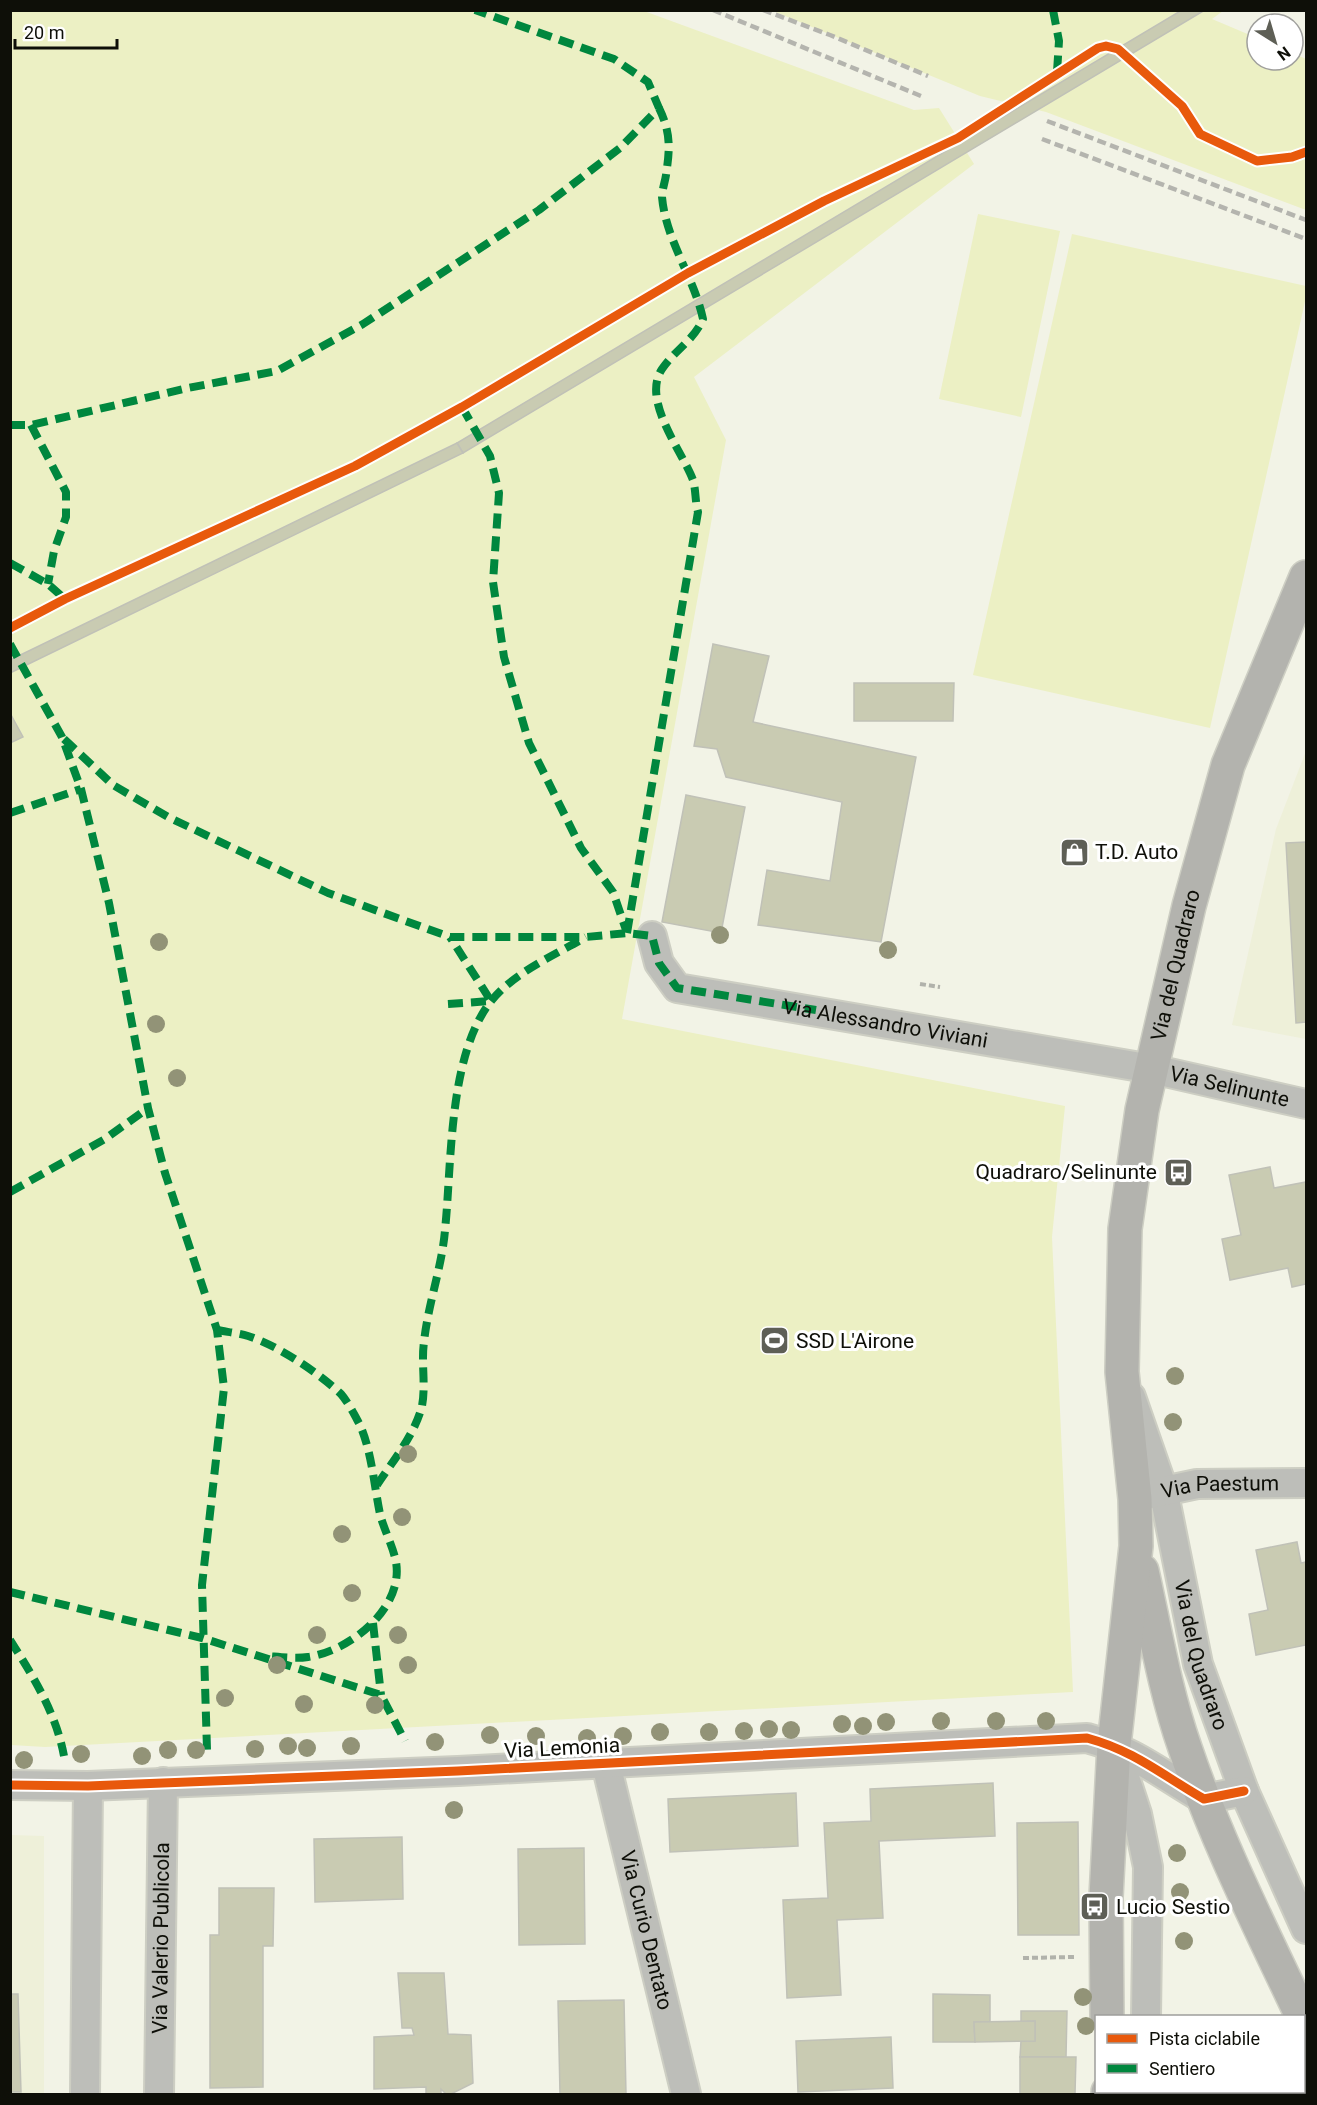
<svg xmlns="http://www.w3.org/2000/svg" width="1317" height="2105" font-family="Roboto,sans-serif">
<rect width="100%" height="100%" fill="#f2f3e6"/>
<g fill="#eef0d9">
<polygon points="1306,751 1306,1039 1232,1025 1276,829"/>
<polygon points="11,1835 44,1836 44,2094 11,2094"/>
</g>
<g fill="#ecf0c4">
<polygon points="11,11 644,11 914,110 939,108 974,164 694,377 726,440 622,1019 1065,1106 1052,1237 1073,1692 45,1747 11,1745"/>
<polygon points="773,11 1223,11 1212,19 1257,38 1257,60 1293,60 1293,53 1306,59 1306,210 1046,112 980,96"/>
<polygon points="978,214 1060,231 1021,417 939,399"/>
<polygon points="1072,234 1306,286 1306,297 1210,728 973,675"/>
</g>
<g fill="#c9cbb2" stroke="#c0c1b7" stroke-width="1.5">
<polygon points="1182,10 1205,10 463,453 457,443"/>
<polygon points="457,443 463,453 10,673 10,660"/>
<polygon points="713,644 769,656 753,722 916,757 881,942 758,925 767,870 830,881 842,802 726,777 717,749 694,746"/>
<polygon points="854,683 954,683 953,721 854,721"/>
<polygon points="10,713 23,737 10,743"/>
<polygon points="686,795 745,807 721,933 662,922"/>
<polygon points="1306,842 1306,1022 1296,1023 1286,843"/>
<polygon points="1270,1167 1274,1188 1306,1182 1306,1284 1292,1287 1288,1268 1230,1280 1222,1239 1241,1235 1229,1175"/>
<polygon points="1297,1542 1301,1563 1306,1562 1306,1645 1256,1655 1249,1614 1268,1610 1256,1550"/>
<polygon points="993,1783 995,1836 879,1841 883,1918 837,1920 841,1995 787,1998 783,1900 828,1898 824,1823 871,1821 870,1789"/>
<polygon points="796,1793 798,1846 670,1852 668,1799"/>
<polygon points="1078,1822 1079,1935 1018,1935 1017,1823"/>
<polygon points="402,1837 403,1899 315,1902 314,1839"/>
<polygon points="584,1848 585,1944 519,1945 518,1849"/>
<polygon points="219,1888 274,1888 273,1946 263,1946 263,2087 210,2088 210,1935 219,1935"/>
<polygon points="398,1973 444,1973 448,2034 471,2035 473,2083 451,2094 446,2094 441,2089 441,2094 426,2094 426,2087 374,2089 374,2037 414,2035 412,2028 402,2028"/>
<polygon points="10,1994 18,1994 21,2092 10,2092"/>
<polygon points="933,1994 990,1995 990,2022 974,2022 975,2042 933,2042"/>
<polygon points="624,2000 626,2094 560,2094 558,2001"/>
<polygon points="1021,2011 1067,2011 1066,2057 1020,2057 1021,2041 1035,2041 1035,2021 1021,2022"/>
<polygon points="1035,2021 1035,2041 975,2042 974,2022"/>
<polygon points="891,2037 893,2088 798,2092 796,2041"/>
<polygon points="1020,2057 1076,2057 1075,2094 1020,2094"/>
<rect x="1203" y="2092" width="47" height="2"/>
</g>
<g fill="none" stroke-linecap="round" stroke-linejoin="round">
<defs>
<g id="street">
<path id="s1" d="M652 936 659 963 677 988 1152 1069 1306 1104"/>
<path id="s2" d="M1131 1397 1163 1489 1198 1664 1244 1791 1306 1929"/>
<path id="s3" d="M1145 1495 1197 1484 1306 1483"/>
<polyline points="1116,1750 1137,1814 1148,1867 1146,2016"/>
<path id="s4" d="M606 1764 686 2094"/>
<path d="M10 1785 88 1786 458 1771 1087 1738C1135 1751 1162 1775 1204 1799L1244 1791"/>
<polyline points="1147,2092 1147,2094"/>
<polyline points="85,2094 88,1786"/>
<path id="s5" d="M159 2094 163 1782"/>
</g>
<g id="secondary">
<path d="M1142 1571C1155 1630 1165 1691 1185 1748 1216 1840 1261 1929 1302 2016"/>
<path id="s6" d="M1107 2016 1106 1897 1114 1745 1136 1546 1135 1499 1122 1372 1125 1229 1142 1110 1189 906 1228 765 1306 577"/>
<polyline points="1108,2092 1108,2094"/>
</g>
</defs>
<use href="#street" stroke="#cdcec3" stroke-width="32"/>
<use href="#secondary" stroke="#cdcec3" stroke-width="36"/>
<g stroke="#b1b2ab" stroke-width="4" stroke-dasharray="6 3" stroke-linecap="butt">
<polyline points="920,984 940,987"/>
<polyline points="1023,1958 1074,1957"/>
</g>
<use href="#street" stroke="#bdbeb9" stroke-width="28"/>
<use href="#secondary" stroke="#b3b3ae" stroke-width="33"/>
<g stroke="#b4b4ae" stroke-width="4.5" stroke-dasharray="9 4.5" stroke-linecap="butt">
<polyline points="713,10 921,96"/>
<polyline points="763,10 830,35 928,76"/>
<polyline points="1047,121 1306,220"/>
<polyline points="1042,139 1306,239"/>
</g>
<g stroke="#00873e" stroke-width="8" stroke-dasharray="15 8" stroke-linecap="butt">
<polyline points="1053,10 1059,41 1057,72"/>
<polyline points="462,407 490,456 499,493 493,582 504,657 529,743 581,848 613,892 626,930"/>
<polyline points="10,425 31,425 188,388 277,371 363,324 539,210 620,148 659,108 648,82 614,59 475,10"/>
<polyline points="31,425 66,492 66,517 54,551 48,584"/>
<polyline points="10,563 48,584 65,599"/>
<polyline points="10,644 62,737 81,789 109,903 148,1108 165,1173 217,1330 224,1388 202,1585 207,1750"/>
<polyline points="64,739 113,785 168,817 328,893 450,937 586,937 627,933 652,936 659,963 677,988 816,1010"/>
<polyline points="10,813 81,789"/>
<path d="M627 933 698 512C695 502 696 490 693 480 682 451 641 400 662 369 675 350 694 340 703 319 694 277 666 241 662 197 662 190 665 182 666 175 670 148 671 133 659 108"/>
<polyline points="448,1004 491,1001 450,937"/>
<polyline points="10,1192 105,1139 148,1108"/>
<path d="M217 1330C227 1332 238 1333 248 1336 277 1345 319 1373 341 1394 348 1402 355 1416 360 1425 372 1453 374 1485 380 1514 384 1530 393 1546 396 1562 404 1608 350 1651 308 1657 296 1659 280 1657 267 1656"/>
<path d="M377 1485C393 1461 415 1434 422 1406 426 1385 421 1362 424 1342 428 1304 442 1267 445 1230 452 1163 448 1054 492 1000 515 972 555 955 586 937"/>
<polyline points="10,1592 202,1638 381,1695 405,1741"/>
<polyline points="373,1623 381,1695"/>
<path d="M10 1640C33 1676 56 1713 64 1756"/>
</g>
<defs>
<g id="cycleway">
<polyline points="10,628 65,599 355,466 462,407 688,273 824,201 958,138 1098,48 1106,46 1118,49 1182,106 1200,134 1257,161 1292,157 1306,152"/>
<path d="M10 1785 88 1786 458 1771 1087 1738C1135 1751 1162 1775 1204 1799L1244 1791"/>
</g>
</defs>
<use href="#cycleway" stroke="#fff" stroke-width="13"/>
<use href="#cycleway" stroke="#e8590c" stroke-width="9"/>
</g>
<g fill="#929377">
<circle cx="720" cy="935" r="9"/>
<circle cx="159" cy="942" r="9"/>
<circle cx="888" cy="950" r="9"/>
<circle cx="156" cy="1024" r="9"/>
<circle cx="177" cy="1078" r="9"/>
<circle cx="1175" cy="1376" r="9"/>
<circle cx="1173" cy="1422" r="9"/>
<circle cx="408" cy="1454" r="9"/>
<circle cx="402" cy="1517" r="9"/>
<circle cx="342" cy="1534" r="9"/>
<circle cx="352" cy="1593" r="9"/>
<circle cx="317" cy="1635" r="9"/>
<circle cx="398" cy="1635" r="9"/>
<circle cx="277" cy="1665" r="9"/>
<circle cx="408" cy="1665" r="9"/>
<circle cx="225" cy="1698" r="9"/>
<circle cx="304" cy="1704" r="9"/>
<circle cx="375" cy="1705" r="9"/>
<circle cx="941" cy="1721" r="9"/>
<circle cx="996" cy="1721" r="9"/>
<circle cx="1046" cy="1721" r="9"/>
<circle cx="886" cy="1722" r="9"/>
<circle cx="842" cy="1724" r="9"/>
<circle cx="863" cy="1726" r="9"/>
<circle cx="769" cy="1729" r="9"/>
<circle cx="791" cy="1730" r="9"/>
<circle cx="744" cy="1731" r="9"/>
<circle cx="660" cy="1732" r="9"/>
<circle cx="709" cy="1732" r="9"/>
<circle cx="490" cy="1735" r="9"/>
<circle cx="536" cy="1736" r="9"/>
<circle cx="623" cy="1736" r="9"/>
<circle cx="587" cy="1738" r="9"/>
<circle cx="435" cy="1742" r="9"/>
<circle cx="288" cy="1746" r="9"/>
<circle cx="351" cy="1746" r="9"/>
<circle cx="307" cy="1748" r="9"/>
<circle cx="255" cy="1749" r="9"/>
<circle cx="168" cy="1750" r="9"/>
<circle cx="196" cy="1750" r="9"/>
<circle cx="81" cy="1754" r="9"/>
<circle cx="142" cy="1756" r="9"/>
<circle cx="24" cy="1760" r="9"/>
<circle cx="454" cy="1810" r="9"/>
<circle cx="1177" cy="1853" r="9"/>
<circle cx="1180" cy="1892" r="9"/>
<circle cx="1184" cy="1941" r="9"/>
<circle cx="1083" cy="1997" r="9"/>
<circle cx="1086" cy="2026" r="9"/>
</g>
<defs>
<symbol id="shop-square" viewBox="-11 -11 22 22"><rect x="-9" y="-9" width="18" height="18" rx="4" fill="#5e5f56" stroke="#fff"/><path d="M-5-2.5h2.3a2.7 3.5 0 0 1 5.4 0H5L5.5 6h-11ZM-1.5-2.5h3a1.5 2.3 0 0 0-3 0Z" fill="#fff"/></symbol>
<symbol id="bus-square" viewBox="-11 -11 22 22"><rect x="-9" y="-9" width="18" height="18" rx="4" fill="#5e5f56" stroke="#fff"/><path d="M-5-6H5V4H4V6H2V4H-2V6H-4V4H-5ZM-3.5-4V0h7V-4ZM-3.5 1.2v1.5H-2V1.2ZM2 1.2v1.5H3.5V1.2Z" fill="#fff"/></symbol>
<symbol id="stadium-square" viewBox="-11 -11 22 22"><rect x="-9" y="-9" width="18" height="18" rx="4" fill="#5e5f56" stroke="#fff"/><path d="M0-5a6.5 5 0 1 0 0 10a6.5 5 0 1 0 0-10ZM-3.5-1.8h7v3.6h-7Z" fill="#fff"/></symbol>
</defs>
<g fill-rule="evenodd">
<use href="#shop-square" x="1058" y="836" width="33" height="33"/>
<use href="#bus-square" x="1162" y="1156" width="33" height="33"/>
<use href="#stadium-square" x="758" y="1324" width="33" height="33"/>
<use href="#bus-square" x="1078" y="1890" width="33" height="33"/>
</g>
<g text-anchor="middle" stroke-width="6" stroke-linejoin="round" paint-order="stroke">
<g font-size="21" fill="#0e0f08" stroke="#fff" text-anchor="start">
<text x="1095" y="859">T.D. Auto</text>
<text x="1157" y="1179" text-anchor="end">Quadraro/Selinunte</text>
<text x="796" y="1348">SSD L'Airone</text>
<text x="1116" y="1914">Lucio Sestio</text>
</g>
<g font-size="21" fill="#0e0f08" stroke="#fff">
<text dy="7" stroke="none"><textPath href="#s6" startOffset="1058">Via del Quadraro</textPath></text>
<text dy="7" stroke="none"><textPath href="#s1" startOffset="270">Via Alessandro Viviani</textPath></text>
<text dy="7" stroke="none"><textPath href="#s1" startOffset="620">Via Selinunte</textPath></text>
<text dy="7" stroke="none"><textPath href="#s3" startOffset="76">Via Paestum</textPath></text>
<text dy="7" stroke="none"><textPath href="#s2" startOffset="268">Via del Quadraro</textPath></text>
<text transform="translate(562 1748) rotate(-3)" y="7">Via Lemonia</text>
<text dy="7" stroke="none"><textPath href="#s4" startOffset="171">Via Curio Dentato</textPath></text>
<text dy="7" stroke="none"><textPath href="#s5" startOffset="156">Via Valerio Publicola</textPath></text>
</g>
</g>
<rect width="1317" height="2105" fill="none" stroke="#0e0f08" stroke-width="24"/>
<rect x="1095" y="2015" width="210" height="78" fill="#ffffff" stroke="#9f9f9c" stroke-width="1.5"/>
<rect x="1107" y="2034" width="30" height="9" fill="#e8590c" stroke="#9f9f9c" stroke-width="1.5"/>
<text x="1149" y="2045" font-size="18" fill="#0e0f08">Pista ciclabile</text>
<rect x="1107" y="2064" width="30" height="9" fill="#00873e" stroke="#9f9f9c" stroke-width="1.5"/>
<text x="1149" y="2075" font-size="18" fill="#0e0f08">Sentiero</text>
<g transform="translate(1275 42) rotate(143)"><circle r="28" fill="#ffffff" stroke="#9f9f9c" stroke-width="1.5"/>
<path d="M0-4.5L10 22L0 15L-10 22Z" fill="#5e5f56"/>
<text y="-9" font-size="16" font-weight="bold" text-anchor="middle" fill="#0e0f08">N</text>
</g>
<path d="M15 39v9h102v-9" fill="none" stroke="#0e0f08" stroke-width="3"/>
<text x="24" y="39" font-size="18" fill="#0e0f08" stroke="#ffffff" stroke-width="4.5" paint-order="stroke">20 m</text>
</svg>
